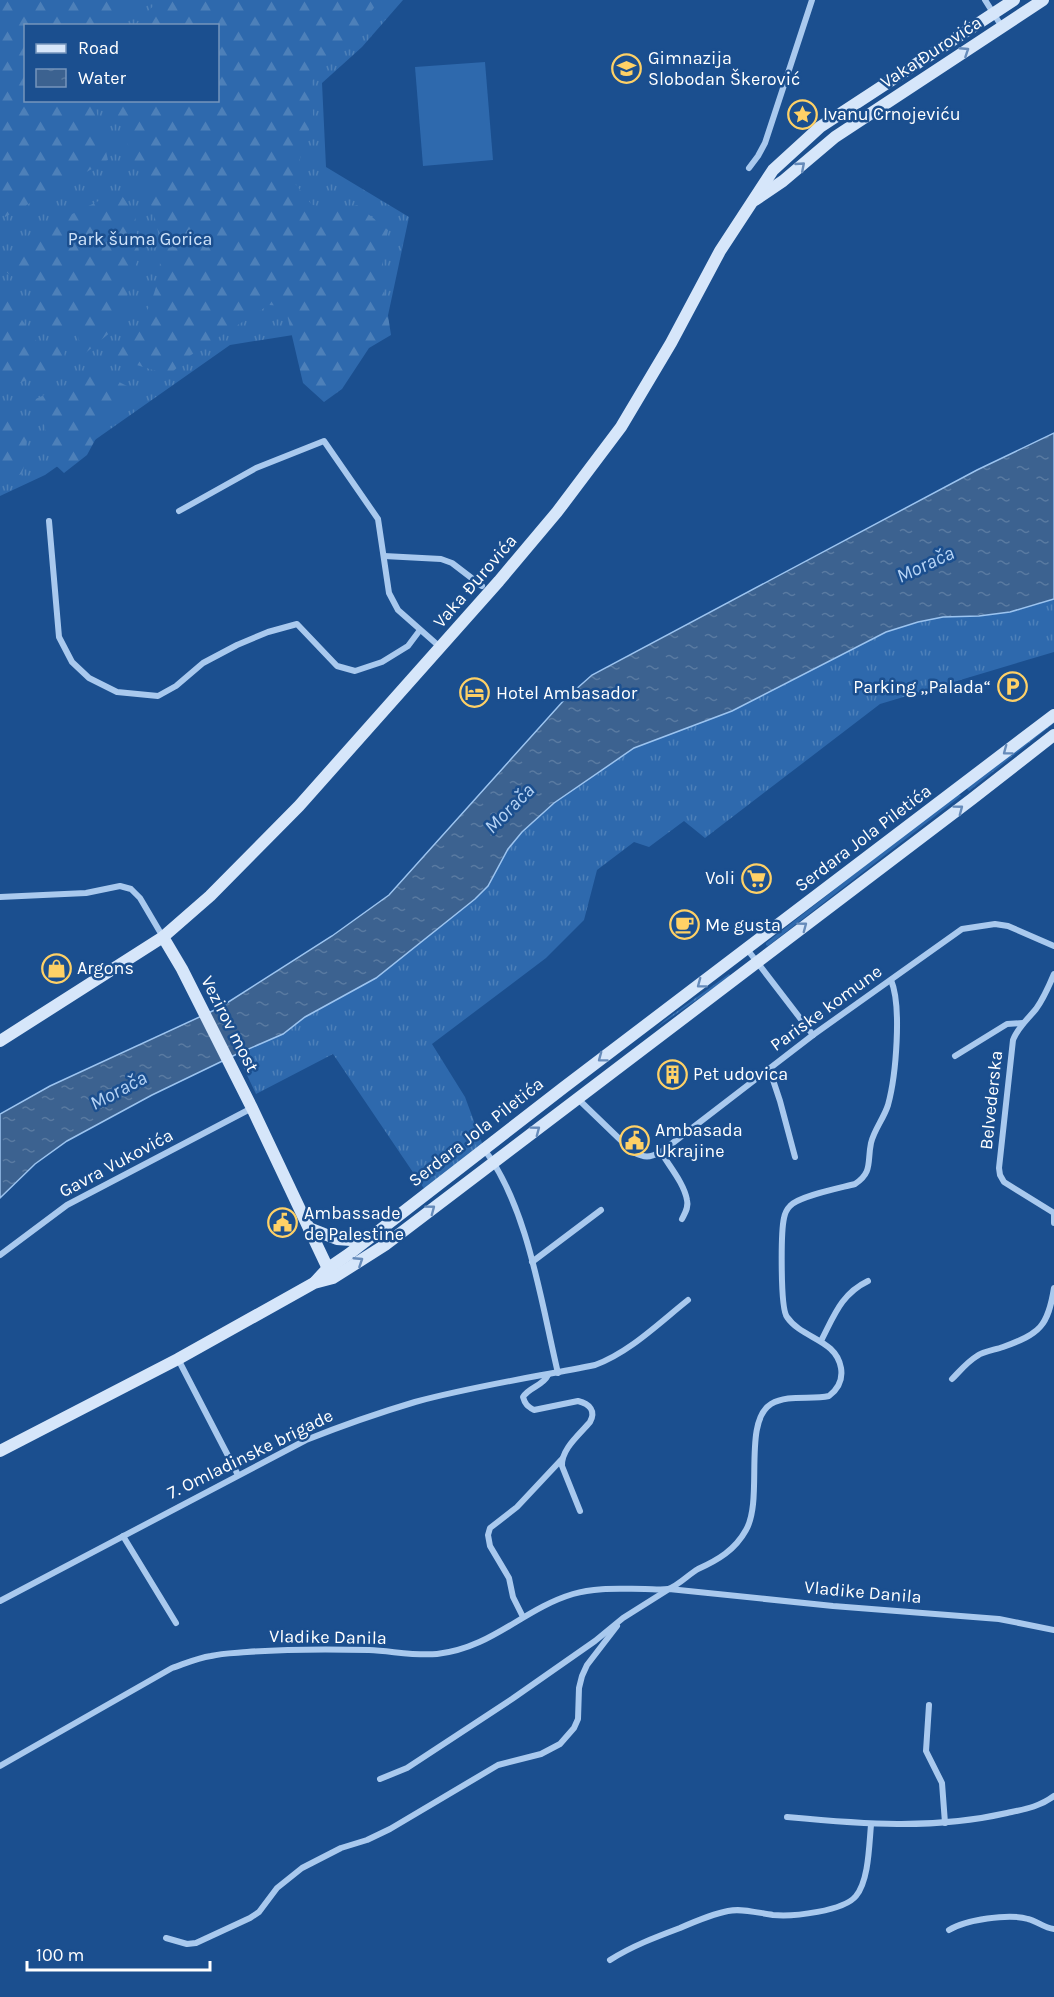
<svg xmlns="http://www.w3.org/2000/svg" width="1054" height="1997" font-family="Karla,sans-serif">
<defs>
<pattern id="grass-tufts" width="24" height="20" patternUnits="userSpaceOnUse" patternTransform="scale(1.5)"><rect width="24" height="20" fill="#2e69ad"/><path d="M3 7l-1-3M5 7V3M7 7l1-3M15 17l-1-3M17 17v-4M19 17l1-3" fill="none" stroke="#4d80b9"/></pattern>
<pattern id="forest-firs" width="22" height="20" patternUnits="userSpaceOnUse" patternTransform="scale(1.5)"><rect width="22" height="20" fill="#2e69ad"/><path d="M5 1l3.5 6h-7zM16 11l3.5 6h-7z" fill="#4d80b9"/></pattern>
<pattern id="water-ripples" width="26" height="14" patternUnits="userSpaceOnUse" patternTransform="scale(1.5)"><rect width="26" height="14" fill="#3c6290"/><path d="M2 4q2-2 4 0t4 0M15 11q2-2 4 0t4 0" fill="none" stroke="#597aa1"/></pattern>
</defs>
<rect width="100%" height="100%" fill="#1b4f8f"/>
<g fill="url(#grass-tufts)" fill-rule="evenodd">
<path d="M0 0H403L362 47 322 83 326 167 409 217 387 320 230 345 45 475 0 496ZM26 26H218V100H26Z"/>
<polygon points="1054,599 1054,652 880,704 705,838 684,821 649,847 634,842 597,870 584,920 546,958 432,1044 465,1097 485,1151 427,1193 333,1054 256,1094 237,1054 283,1034 305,1017 376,978 475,899 488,886 508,849 522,832 554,803 634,748 732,711 886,632 918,622 943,617 979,616 1010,612"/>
<polygon points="1054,718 1054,723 969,791 966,788"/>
<polygon points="958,793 961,796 768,946 766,945 766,943"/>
<polygon points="729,974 731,976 656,1028 665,1020"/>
</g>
<g fill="url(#forest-firs)">
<polygon points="0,0 134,0 109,25 26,26 26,100 94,101 108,160 5,217 0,209"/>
<path d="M161 0H380L359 27 330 58 312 81 313 117 293 181 312 205 341 210 357 205 388 230 381 270 391 335 369 348 342 389 324 402 303 383 285 306 269 305 191 355 169 375 111 357C122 344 137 330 145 315 173 260 158 218 136 165 128 144 118 123 114 101L218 100V26L136 25 150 9Z"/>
<polygon points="119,191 135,215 139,253 122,315 112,331 83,355 77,332 63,326 48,331 33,312 31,289 0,268 23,253 19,240"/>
<polygon points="0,288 17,301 20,317 41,348 53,345 64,346 65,365 4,389 0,389"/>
<polygon points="97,371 133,389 125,404 107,418 87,455 64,473 50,460 45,427 38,408 29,402"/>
<polygon points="0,409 3,409 28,427 25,462 22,474 0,481"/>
</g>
<polygon fill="#2e69ad" points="485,62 493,160 423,166 415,67"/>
<polygon fill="url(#water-ripples)" stroke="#9cc4f0" stroke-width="1.5" points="1054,433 1054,599 1010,612 979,616 943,617 918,622 886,632 732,711 634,748 554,803 522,832 508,849 488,886 475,899 376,978 305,1017 283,1034 237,1054 152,1095 67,1141 35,1164 0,1198 0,1114 50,1086 219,1008 332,936 389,895 565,699 592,675 977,470"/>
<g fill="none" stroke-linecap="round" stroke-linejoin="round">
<g stroke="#a9c9ee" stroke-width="6">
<polyline points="985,0 1002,27"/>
<polyline points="749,168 758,156 765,143 812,0"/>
<polyline points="179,511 256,468 324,441 378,519 389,593 398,610 440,647"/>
<polyline points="49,521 59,637 72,662 89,678 117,692 158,696 176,686 203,663 237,645 268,632 297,624 337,666 355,671 382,662 408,646 420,630"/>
<polyline points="384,556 441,559 452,563 482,586"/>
<polyline points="0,897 86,893 120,886 131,889 140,898 163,937"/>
<polyline points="747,949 813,1035"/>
<path d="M1054 974C1049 986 1044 998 1036 1009 1027 1020 1018 1027 1013 1040L999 1168 1000 1175 1004 1182 1054 1213"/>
<polyline points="955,1056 1007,1024 1023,1023"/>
<polyline points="769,1068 780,1101 795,1157"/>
<path d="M578 1099 633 1152C645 1158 649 1158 661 1152L813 1035 962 929 995 924 1008 926 1054 946"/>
<path d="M484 1149C528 1207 541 1302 558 1373"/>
<path d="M661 1152C669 1166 684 1183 687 1200 689 1207 685 1213 682 1219"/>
<polyline points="1054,1214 1054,1223"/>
<polyline points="0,1255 67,1205 252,1108"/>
<polyline points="532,1262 601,1210"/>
<path d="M821 1341C834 1316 841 1294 868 1281"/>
<polyline points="178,1359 238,1475"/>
<path d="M548 1375C543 1386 529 1387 523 1397 525 1404 527 1406 534 1410L578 1401C590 1404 596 1411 590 1422 580 1434 561 1449 562 1466L580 1511"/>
<path d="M952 1379C960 1371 967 1362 977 1356 984 1351 995 1350 1003 1347 1040 1334 1048 1326 1054 1288"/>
<polyline points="123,1536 176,1623"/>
<path d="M0 1601 306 1440C341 1426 378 1413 415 1402 474 1386 535 1377 595 1365 630 1352 659 1323 688 1300"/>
<polyline points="523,1617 513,1597 509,1578 490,1546 488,1535 490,1528 517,1507 562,1459"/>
<polyline points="929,1705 926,1751 942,1783 945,1823"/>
<path d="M0 1766 172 1668C184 1664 197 1658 211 1656 222 1653 235 1653 247 1652 287 1649 329 1649 369 1650 392 1651 414 1656 437 1654 492 1648 523 1609 573 1594 596 1587 621 1589 645 1589 652 1589 661 1590 668 1589 678 1586 689 1574 698 1569 718 1560 735 1550 746 1530 764 1499 742 1422 771 1404 788 1394 811 1400 829 1396 838 1389 843 1380 841 1368 836 1339 802 1339 787 1317 780 1308 781 1231 784 1218 785 1213 787 1209 790 1206 799 1196 840 1188 855 1184 873 1172 867 1162 871 1143 874 1130 884 1118 888 1105 896 1076 902 1006 891 980"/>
<polyline points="380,1779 407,1768 512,1699 595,1641 623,1618 669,1589 833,1606 999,1619 1054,1630"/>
<path d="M787 1817C862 1824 933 1830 1007 1813 1026 1809 1039 1807 1054 1796"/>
<path d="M949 1930C965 1920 1009 1913 1028 1919 1037 1921 1044 1928 1054 1929"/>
<polyline points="166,1938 187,1944 196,1943 250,1918 259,1912 277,1888 302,1868 341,1848 367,1840 390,1829 498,1765 541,1754 560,1744 574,1728 578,1719 579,1688 582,1676 587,1665 617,1626"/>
<path d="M610 1960C632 1946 656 1937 680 1928 696 1921 712 1914 728 1911 743 1908 758 1913 773 1915 793 1917 844 1911 856 1896 869 1880 869 1845 871 1825"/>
</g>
<g stroke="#d6e6fa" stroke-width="12">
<polyline points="755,200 783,181 835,137 1043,0"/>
<polyline points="163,937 182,969 252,1108 331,1275"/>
<polyline points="0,1041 163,937 210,896 299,806 499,581 557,512 621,427 671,343 720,251 773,170 820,127 1014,0"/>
<polyline points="309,1228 337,1239 365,1241"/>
<polyline points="315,1282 327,1269 349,1254 563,1088 1054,715"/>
<polyline points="0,1451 178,1359 314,1283 333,1278 385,1245 972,799 1054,735"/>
</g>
</g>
<defs><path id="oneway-chevron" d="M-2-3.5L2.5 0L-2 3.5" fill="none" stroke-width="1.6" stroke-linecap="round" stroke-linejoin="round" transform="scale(1.5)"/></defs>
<g stroke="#668bba">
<use href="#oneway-chevron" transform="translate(965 51) rotate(-33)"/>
<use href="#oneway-chevron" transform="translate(801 166) rotate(-41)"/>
<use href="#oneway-chevron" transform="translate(1007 751) rotate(143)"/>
<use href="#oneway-chevron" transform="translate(959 809) rotate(-37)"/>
<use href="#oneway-chevron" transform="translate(803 926) rotate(-37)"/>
<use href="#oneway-chevron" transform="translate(701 984) rotate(143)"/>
<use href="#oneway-chevron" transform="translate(602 1058) rotate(143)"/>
<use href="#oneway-chevron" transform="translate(536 1130) rotate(-37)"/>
<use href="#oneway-chevron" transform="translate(431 1209) rotate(-37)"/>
<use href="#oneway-chevron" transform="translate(359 1261) rotate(-33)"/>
</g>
<defs>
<symbol id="school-ring" viewBox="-11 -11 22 22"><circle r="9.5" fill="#1b4f8f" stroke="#ffd166" stroke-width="1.5"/><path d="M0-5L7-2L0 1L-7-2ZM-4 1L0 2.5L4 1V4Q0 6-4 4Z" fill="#ffd166"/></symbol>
<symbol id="sight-ring" viewBox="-11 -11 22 22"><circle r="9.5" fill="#1b4f8f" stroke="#ffd166" stroke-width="1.5"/><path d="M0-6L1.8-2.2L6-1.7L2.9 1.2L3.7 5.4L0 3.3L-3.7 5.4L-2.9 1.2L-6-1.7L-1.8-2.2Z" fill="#ffd166"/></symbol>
<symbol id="parking-ring" viewBox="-11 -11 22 22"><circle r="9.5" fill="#1b4f8f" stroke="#ffd166" stroke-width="1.5"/><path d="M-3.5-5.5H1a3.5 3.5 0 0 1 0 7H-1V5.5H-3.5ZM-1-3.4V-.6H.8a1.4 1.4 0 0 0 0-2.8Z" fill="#ffd166"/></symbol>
<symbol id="hotel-ring" viewBox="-11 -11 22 22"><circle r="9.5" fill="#1b4f8f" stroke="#ffd166" stroke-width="1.5"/><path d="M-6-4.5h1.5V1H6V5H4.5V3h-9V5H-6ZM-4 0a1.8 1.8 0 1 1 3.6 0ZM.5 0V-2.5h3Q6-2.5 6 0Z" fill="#ffd166"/></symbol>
<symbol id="supermarket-ring" viewBox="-11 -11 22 22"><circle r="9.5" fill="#1b4f8f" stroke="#ffd166" stroke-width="1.5"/><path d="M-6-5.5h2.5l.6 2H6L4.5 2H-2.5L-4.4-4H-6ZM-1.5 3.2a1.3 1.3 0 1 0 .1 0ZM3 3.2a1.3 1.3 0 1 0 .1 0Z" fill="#ffd166"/></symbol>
<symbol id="cafe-ring" viewBox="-11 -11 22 22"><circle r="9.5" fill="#1b4f8f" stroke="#ffd166" stroke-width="1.5"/><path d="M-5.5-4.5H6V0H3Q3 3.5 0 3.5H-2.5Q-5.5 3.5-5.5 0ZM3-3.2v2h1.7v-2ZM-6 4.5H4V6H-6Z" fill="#ffd166"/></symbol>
<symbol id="shop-ring" viewBox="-11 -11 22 22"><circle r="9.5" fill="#1b4f8f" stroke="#ffd166" stroke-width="1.5"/><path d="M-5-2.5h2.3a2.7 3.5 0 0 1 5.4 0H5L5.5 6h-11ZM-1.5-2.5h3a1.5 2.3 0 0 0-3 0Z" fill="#ffd166"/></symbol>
<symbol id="building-ring" viewBox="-11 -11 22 22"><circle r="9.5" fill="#1b4f8f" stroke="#ffd166" stroke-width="1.5"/><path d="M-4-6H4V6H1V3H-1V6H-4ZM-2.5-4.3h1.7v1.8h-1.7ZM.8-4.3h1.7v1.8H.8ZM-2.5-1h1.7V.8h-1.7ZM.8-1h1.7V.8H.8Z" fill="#ffd166"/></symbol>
<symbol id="civic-ring" viewBox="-11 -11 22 22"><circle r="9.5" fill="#1b4f8f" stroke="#ffd166" stroke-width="1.5"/><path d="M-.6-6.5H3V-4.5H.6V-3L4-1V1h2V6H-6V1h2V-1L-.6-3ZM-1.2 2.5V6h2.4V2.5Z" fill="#ffd166"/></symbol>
</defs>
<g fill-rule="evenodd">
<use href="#school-ring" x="610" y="52" width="33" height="33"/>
<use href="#sight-ring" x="786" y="98" width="33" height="33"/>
<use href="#parking-ring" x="996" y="670" width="33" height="33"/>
<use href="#hotel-ring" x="458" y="676" width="33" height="33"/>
<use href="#supermarket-ring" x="740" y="862" width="33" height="33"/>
<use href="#cafe-ring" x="668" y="908" width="33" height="33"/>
<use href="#shop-ring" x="40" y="952" width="33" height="33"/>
<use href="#building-ring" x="656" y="1058" width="33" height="33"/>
<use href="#civic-ring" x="618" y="1124" width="33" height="33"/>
<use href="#civic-ring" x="266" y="1206" width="33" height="33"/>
</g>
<g text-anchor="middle" stroke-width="5" stroke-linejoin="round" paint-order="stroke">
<g font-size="18" fill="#fff" stroke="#1b4f8f">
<text transform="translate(931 52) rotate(-33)" y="6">Vaka Đurovića</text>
<text transform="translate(475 581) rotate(-49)" y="6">Vaka Đurovića</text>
<text transform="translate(863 838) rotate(-37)" y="6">Serdara Jola Piletića</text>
<text transform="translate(826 1008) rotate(-36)" y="6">Pariske komune</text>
<text transform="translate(230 1024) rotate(63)" y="6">Vezirov most</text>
<text transform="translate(991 1100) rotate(-84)" y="6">Belvederska</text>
<text transform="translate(476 1132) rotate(-38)" y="6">Serdara Jola Piletića</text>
<text transform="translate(116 1163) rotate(-28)" y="6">Gavra Vukovića</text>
<text transform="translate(250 1454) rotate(-26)" y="6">7. Omladinske brigade</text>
<text transform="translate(863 1592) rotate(5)" y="6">Vladike Danila</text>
<text transform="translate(328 1637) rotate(1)" y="6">Vladike Danila</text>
</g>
<g font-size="18" fill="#fff" stroke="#1b4f8f" text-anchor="start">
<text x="648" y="64">Gimnazija<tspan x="648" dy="21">Slobodan Škerović</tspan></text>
<text x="823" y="120">Ivanu Crnojeviću</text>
<text x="991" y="693" text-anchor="end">Parking „Palada“</text>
<text x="496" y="699">Hotel Ambasador</text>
<text x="735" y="884" text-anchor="end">Voli</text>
<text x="705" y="931">Me gusta</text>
<text x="77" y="974">Argons</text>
<text x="693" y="1080">Pet udovica</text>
<text x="655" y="1136">Ambasada<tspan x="655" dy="21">Ukrajine</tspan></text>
<text x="304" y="1219">Ambassade<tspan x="304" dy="21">de Palestine</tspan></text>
</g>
<g font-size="18" fill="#cfe3fa" stroke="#1b4f8f">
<text x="140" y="245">Park šuma Gorica</text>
</g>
<g font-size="20" font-style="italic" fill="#b5d3f5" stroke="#1b4f8f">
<text transform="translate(925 564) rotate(-25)" y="7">Morača</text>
<text transform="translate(509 808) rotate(-45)" y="7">Morača</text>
<text transform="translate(118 1090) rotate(-28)" y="7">Morača</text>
</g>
</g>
<rect x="24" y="24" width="195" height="78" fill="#1b4f8f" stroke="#7695bc" stroke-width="1.5"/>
<rect x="36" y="44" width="30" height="9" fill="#d6e6fa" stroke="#7695bc" stroke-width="1.5"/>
<text x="78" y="54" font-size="18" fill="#ffffff">Road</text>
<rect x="36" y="69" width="30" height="18" fill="url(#water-ripples)" stroke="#7695bc" stroke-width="1.5"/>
<text x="78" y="84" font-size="18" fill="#ffffff">Water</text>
<path d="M27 1961v9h183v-9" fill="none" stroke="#ffffff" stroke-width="3"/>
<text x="36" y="1961" font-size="18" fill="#ffffff" stroke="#1b4f8f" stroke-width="4.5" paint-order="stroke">100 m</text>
</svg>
